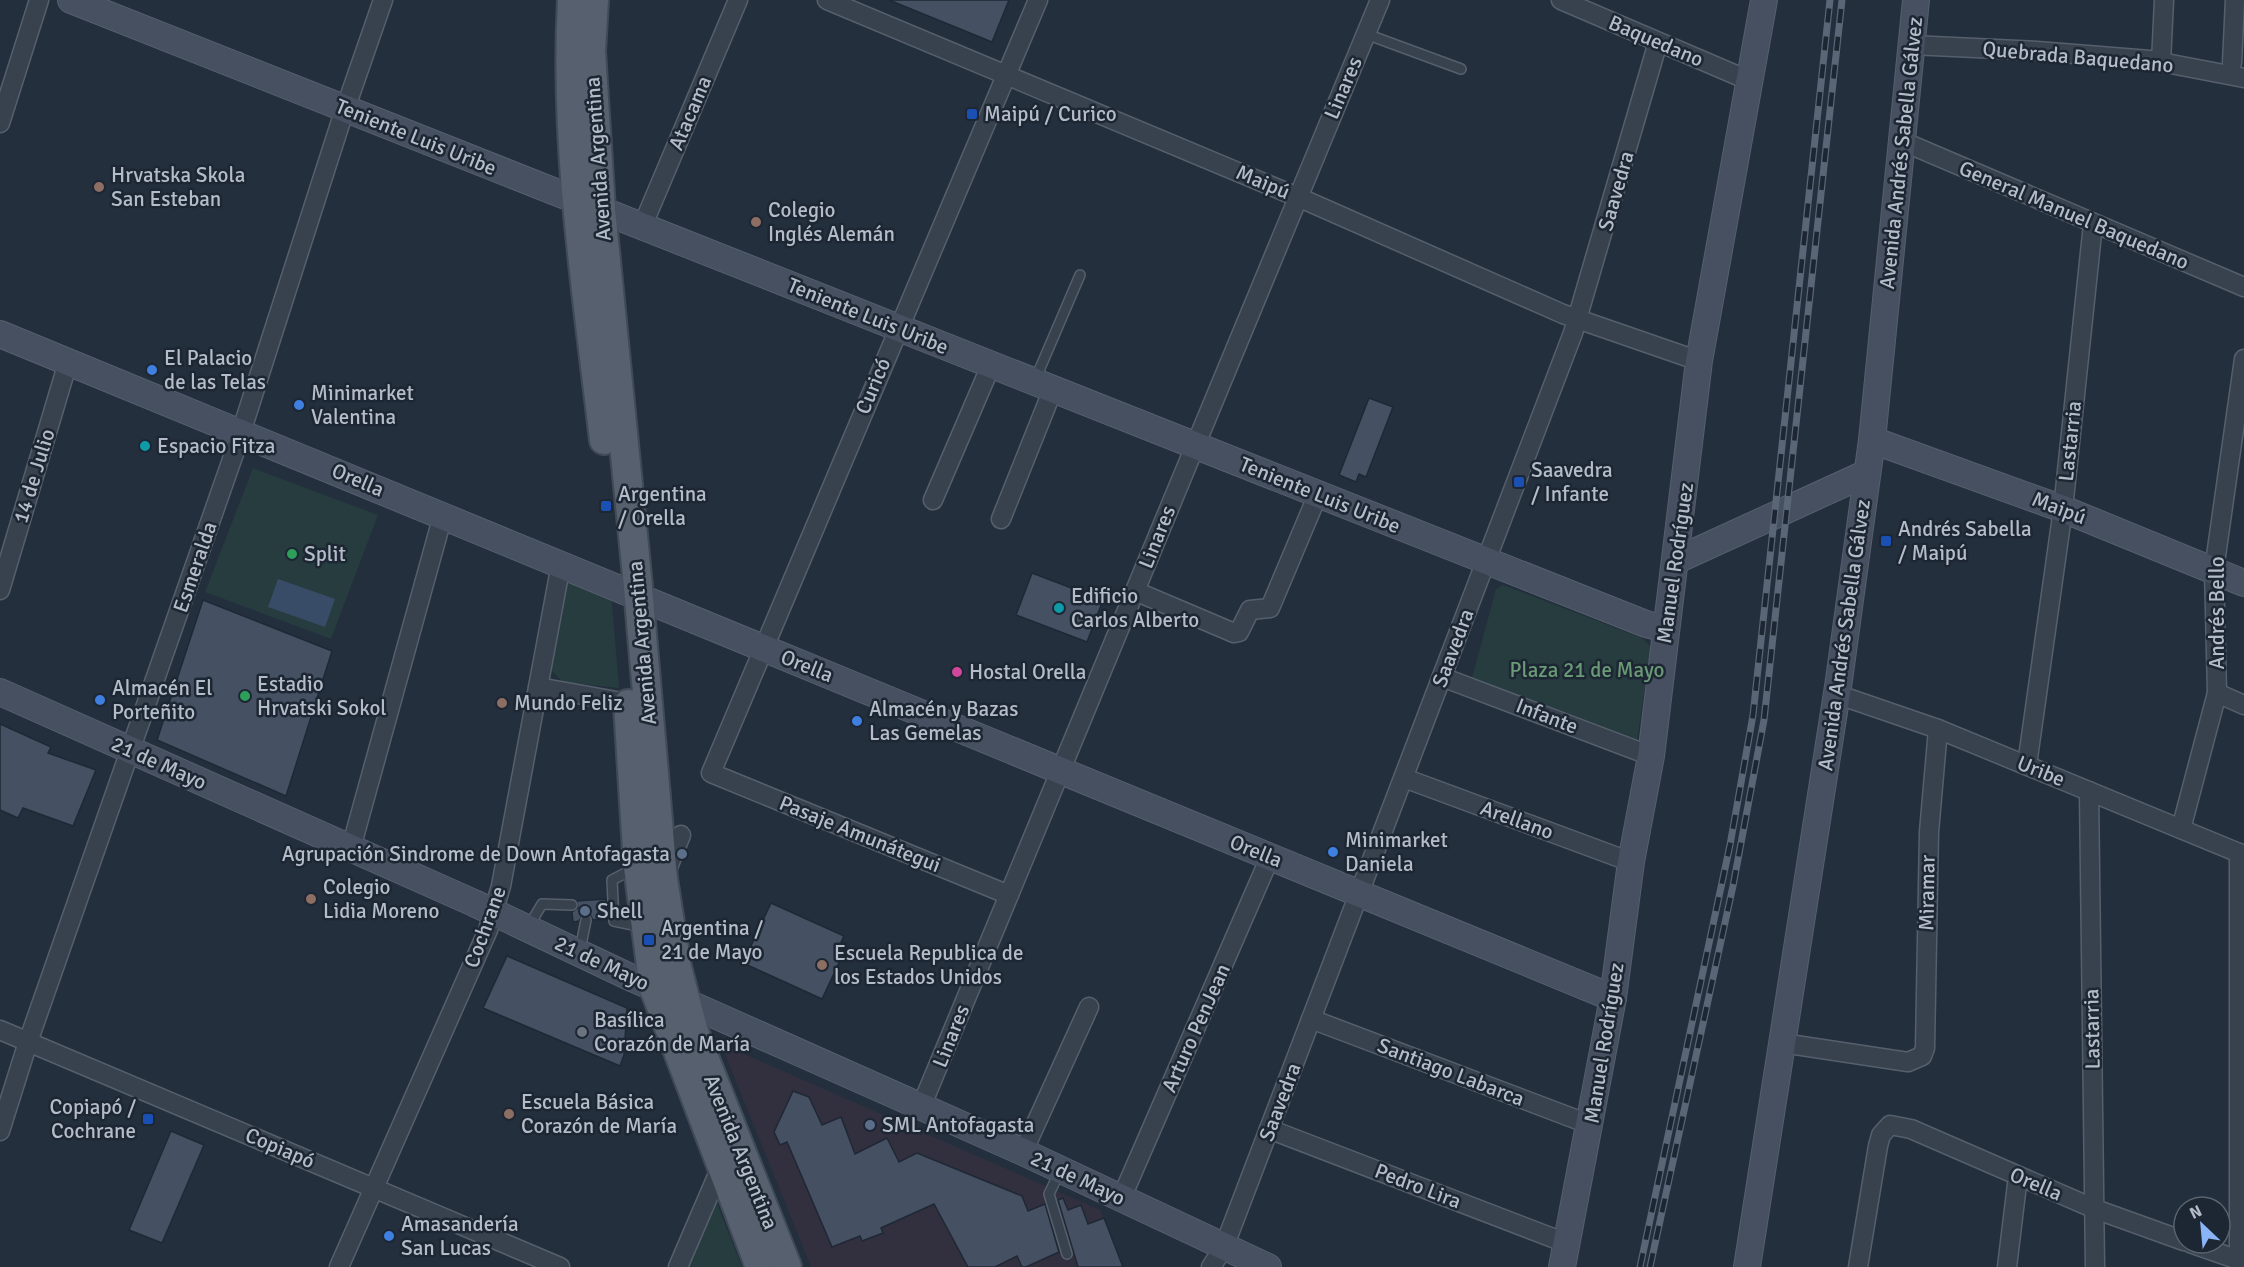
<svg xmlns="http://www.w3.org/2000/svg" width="2244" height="1267" font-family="Signika,sans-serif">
<rect width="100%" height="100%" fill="#242f3e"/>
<polygon fill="#32303f" points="721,1044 1100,1210 1123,1267 811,1267"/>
<g fill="#263c3f">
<polygon points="253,468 378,515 331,639 205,592"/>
<polygon points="570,582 611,593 619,688 563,682 550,669 565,587"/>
<polygon points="1503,585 1642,638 1651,647 1637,741 1472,678 1496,589"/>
<polygon points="716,1201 742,1267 685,1267"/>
</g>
<polygon fill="#394c67" points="278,579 335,599 325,627 268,607"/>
<g fill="#455162" stroke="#1f2835" stroke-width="1.5">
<polygon points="889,0 1009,0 992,42"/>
<polygon points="1369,398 1393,407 1366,477 1359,474 1356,482 1339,475"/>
<polygon points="1032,573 1103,600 1087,642 1016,615"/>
<polygon points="203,600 332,651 286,796 157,740"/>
<polygon points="0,724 51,747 48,753 96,770 73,826 23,808 18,818 0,810"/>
<polygon points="606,899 607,918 593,920 590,915 584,913 579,921 573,922 572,912 578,908 577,901"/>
<polygon points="771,903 844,936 838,949 844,952 822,999 743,963"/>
<polygon points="507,956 627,1008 624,1055 620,1066 483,1008"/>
<polygon points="793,1091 809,1097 822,1125 841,1117 855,1154 887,1138 899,1162 917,1153 1022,1196 1028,1211 1045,1204 1059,1252 1026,1267 1022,1267 1017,1256 995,1267 968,1267 934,1204 881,1228 883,1233 862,1241 860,1236 832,1247 787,1142 780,1145 774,1132"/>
<polygon points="171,1131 204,1145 162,1243 129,1230"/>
<polygon points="1063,1198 1068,1210 1081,1205 1088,1224 1104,1218 1123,1267 1078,1267 1058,1200"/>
</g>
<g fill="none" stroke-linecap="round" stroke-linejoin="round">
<defs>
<g id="lane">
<polyline points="1366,34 1461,69"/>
<polyline points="1035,380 1080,275"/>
<polyline points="633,869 612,880 614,921 643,927"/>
<polyline points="529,926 542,904 572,905"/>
<polyline points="580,950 586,920"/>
<polyline points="1060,1171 1049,1194 1067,1254"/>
</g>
<g id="street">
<polyline points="827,0 1307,201 1563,314 1699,361"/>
<polyline points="1561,0 1750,81"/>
<polyline points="1911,45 2037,51 2150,60 2244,78"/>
<polyline points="2161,62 2164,0"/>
<polyline points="2232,63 2235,0"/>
<polyline points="0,123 39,0"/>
<polyline points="1904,142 2244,287"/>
<polyline points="642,227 738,0"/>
<polyline points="933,500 991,365"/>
<polyline points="1001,519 1053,389"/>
<polyline points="0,590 68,362"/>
<polyline points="1135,591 1234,633 1239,632 1250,610 1270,608 1318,494"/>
<polyline points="1442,677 1651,756"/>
<polyline points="538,687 628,703"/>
<polyline points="2217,693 2244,705"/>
<polyline points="1836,694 1938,729 2244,855"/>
<polyline points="2027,765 2063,509 2093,224"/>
<polyline points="1404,778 1631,862"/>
<polyline points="2089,791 2095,1267"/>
<polyline points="2181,829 2217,693 2214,570 2244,359"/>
<polyline points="351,848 443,515"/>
<polyline points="666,872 681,835"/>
<polyline points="1009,895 711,773 1038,0"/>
<polyline points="1311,1019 1591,1125"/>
<polyline points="0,1030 560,1267"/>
<polyline points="1782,1043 1908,1062 1922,1056 1925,1048 1929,832 1938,729"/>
<polyline points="921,1107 1380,0"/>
<polyline points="1269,1129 1566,1243"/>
<polyline points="0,1131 28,1042 236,448 340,124 383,0"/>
<polyline points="1023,1152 1089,1007"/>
<polyline points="1121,1199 1270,857"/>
<polyline points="2190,1243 2244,1262"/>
<polyline points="2239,1260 2239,853"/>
<polyline points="339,1267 488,930 501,886 561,564"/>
<polyline points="678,1267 721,1167"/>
<polyline points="1211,1267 1224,1247 1573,333 1658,42"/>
<polyline points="1858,1267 1878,1146 1881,1135 1890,1125 1911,1129 2095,1209 2184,1241"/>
<polyline points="2007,1267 2018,1176"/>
</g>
<g id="secondary">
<polyline points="71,0 1646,624 1665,629"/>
<polyline points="0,334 1613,998"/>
<polyline points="1872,440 2063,509 2244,583"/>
<polyline points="1677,560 1867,473"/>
<polyline points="0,692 474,903 634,979 1023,1152 1268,1267"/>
<polyline points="1562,1267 1613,998 1631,862 1651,756 1699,361 1764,0"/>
<polyline points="1747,1267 1839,680 1872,440 1916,0"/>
</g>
<g id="primary">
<path d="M572 0C564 147 587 295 604 440"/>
<polyline points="594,0 591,51 601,210 637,576 663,879 677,967 693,1029 787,1267"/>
<polyline points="628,704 638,867 654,988 760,1267"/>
</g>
</defs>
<use href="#lane" stroke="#565f6c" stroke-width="12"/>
<use href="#street" stroke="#565f6c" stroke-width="21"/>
<use href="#secondary" stroke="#565f6c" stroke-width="28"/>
<use href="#primary" stroke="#414a57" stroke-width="32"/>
<use href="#lane" stroke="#38414e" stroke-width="9"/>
<use href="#street" stroke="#38414e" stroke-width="18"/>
<use href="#secondary" stroke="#465061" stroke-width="26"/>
<use href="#primary" stroke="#56606e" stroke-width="28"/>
<defs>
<g id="rail">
<polyline points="1640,1267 1730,845 1753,715 1830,0"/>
<polyline points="1650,1267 1733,886 1764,720 1842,0"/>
</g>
</defs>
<use href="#rail" stroke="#5a6575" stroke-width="7"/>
<use href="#rail" stroke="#1d2633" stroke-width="4.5" stroke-dasharray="14" stroke-linecap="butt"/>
</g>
<g fill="#1a4fb4" stroke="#1d2633" stroke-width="2">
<rect x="966" y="108" width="12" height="12" rx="3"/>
<rect x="1513" y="476" width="12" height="12" rx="3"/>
<rect x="600" y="500" width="12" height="12" rx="3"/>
<rect x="1880" y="535" width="12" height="12" rx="3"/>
<rect x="643" y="934" width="12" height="12" rx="3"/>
<rect x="142" y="1113" width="12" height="12" rx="3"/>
</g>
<g fill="#8d6e63" stroke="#1d2633" stroke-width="2">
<circle cx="99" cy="187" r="6"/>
<circle cx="756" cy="222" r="6"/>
<circle cx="502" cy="703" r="6"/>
<circle cx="311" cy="899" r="6"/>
<circle cx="822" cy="965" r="6"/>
<circle cx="509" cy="1114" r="6"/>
</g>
<g fill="#3f7fe0" stroke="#1d2633" stroke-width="2">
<circle cx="152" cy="370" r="6"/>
<circle cx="299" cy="405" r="6"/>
<circle cx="100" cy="700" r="6"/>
<circle cx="857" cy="721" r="6"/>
<circle cx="1333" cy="852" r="6"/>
<circle cx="389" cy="1236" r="6"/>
</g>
<g fill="#0f9aa8" stroke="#1d2633" stroke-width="2">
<circle cx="145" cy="446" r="6"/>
<circle cx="1059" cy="608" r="6"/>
</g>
<g fill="#2e9e5b" stroke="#1d2633" stroke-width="2">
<circle cx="292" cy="554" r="6"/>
<circle cx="245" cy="696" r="6"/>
</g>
<circle fill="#d1479c" stroke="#1d2633" stroke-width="2" cx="957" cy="672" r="6"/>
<g fill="#5c6f8a" stroke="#1d2633" stroke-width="2">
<circle cx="682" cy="854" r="6"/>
<circle cx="585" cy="911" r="6"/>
<circle cx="870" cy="1125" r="6"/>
</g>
<circle fill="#6b7280" stroke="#1d2633" stroke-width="2" cx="582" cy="1032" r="6"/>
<g text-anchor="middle" stroke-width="5" stroke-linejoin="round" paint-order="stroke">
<g font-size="21" fill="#b4bcc9" stroke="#1d2633">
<text transform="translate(1656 41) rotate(23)" y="7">Baquedano</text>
<text transform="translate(2078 57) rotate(5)" y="7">Quebrada Baquedano</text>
<text transform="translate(1343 88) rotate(-67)" y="7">Linares</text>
<text transform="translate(690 113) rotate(-67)" y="7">Atacama</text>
<text transform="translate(416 137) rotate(22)" y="7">Teniente Luis Uribe</text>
<text transform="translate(1901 153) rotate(-84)" y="7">Avenida Andrés Sabella Gálvez</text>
<text transform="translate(598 159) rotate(-94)" y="7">Avenida Argentina</text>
<text transform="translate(1263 182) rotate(23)" y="7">Maipú</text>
<text transform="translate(1616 191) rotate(-74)" y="7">Saavedra</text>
<text transform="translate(2074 215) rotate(23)" y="7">General Manuel Baquedano</text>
<text transform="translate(868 316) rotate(22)" y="7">Teniente Luis Uribe</text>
<text transform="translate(873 386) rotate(-67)" y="7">Curicó</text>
<text transform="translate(2070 441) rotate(-84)" y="7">Lastarria</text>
<text transform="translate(34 476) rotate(-73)" y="7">14 de Julio</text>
<text transform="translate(358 480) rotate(23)" y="7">Orella</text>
<text transform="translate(1320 495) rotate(22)" y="7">Teniente Luis Uribe</text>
<text transform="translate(2059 508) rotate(21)" y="7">Maipú</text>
<text transform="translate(1157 537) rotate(-68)" y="7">Linares</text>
<text transform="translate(1675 563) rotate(-82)" y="7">Manuel Rodríguez</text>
<text transform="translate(195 567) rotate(-71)" y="7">Esmeralda</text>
<text transform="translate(2217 613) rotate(-90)" y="7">Andrés Bello</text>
<text transform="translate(1844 635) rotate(-82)" y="7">Avenida Andrés Sabella Gálvez</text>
<text transform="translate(642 643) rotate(-95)" y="7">Avenida Argentina</text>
<text transform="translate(1453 648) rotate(-69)" y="7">Saavedra</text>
<text transform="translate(807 666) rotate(22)" y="7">Orella</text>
<text transform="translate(1547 716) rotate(21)" y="7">Infante</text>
<text transform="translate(159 763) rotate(24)" y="7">21 de Mayo</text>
<text transform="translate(2041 771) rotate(22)" y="7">Uribe</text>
<text transform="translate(1517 820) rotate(20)" y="7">Arellano</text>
<text transform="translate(860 834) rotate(22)" y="7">Pasaje Amunátegui</text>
<text transform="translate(1256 851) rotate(22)" y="7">Orella</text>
<text transform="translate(1927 893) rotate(-89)" y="7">Miramar</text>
<text transform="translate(485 927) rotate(-70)" y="7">Cochrane</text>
<text transform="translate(602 963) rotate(25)" y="7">21 de Mayo</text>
<text transform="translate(1196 1028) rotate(-66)" y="7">Arturo PenJean</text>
<text transform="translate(2092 1029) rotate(-91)" y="7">Lastarria</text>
<text transform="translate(951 1036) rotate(-68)" y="7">Linares</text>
<text transform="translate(1604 1043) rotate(-81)" y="7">Manuel Rodríguez</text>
<text transform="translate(1451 1072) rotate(21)" y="7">Santiago Labarca</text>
<text transform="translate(1280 1102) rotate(-69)" y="7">Saavedra</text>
<text transform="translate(280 1148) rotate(23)" y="7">Copiapó</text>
<text transform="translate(741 1152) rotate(68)" y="7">Avenida Argentina</text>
<text transform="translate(1078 1178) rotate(25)" y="7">21 de Mayo</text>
<text transform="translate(2036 1184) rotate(23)" y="7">Orella</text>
<text transform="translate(1418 1186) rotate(21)" y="7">Pedro Lira</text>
</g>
<g font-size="21" fill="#b4bcc9" stroke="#1d2633" text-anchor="start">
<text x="984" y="121">Maipú / Curico</text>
<text x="111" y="182">Hrvatska Skola<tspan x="111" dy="24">San Esteban</tspan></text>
<text x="768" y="217">Colegio<tspan x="768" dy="24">Inglés Alemán</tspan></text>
<text x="164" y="365">El Palacio<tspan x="164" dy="24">de las Telas</tspan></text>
<text x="311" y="400">Minimarket<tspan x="311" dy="24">Valentina</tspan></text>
<text x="157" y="453">Espacio Fitza</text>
<text x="1531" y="477">Saavedra<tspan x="1531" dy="24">/ Infante</tspan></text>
<text x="618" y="501">Argentina<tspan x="618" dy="24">/ Orella</tspan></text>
<text x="1898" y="536">Andrés Sabella<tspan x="1898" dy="24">/ Maipú</tspan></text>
<text x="304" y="561">Split</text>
<text x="1071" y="603">Edificio<tspan x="1071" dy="24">Carlos Alberto</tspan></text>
<text x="969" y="679">Hostal Orella</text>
<text x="257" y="691">Estadio<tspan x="257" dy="24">Hrvatski Sokol</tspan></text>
<text x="112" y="695">Almacén El<tspan x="112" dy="24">Porteñito</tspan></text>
<text x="514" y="710">Mundo Feliz</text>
<text x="869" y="716">Almacén y Bazas<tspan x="869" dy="24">Las Gemelas</tspan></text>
<text x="1345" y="847">Minimarket<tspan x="1345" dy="24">Daniela</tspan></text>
<text x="670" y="861" text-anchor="end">Agrupación Sindrome de Down Antofagasta</text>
<text x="323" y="894">Colegio<tspan x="323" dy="24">Lidia Moreno</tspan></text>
<text x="597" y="918">Shell</text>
<text x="661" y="935">Argentina /<tspan x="661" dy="24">21 de Mayo</tspan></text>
<text x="834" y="960">Escuela Republica de<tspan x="834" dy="24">los Estados Unidos</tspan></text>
<text x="594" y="1027">Basílica<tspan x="594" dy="24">Corazón de María</tspan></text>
<text x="521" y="1109">Escuela Básica<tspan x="521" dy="24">Corazón de María</tspan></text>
<text x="136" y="1114" text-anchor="end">Copiapó /<tspan x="136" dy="24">Cochrane</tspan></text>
<text x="882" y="1132">SML Antofagasta</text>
<text x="401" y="1231">Amasandería<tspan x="401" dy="24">San Lucas</tspan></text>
</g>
<g font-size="21" fill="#6b9a76" stroke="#1d2633">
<text x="1587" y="677">Plaza 21 de Mayo</text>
</g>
</g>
<g transform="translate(2202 1225) rotate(334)"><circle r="28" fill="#1d2633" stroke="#59626f" stroke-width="1.5"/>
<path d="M0-4.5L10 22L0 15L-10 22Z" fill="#8ab4f8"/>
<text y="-9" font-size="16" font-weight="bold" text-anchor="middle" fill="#b4bcc9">N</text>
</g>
</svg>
